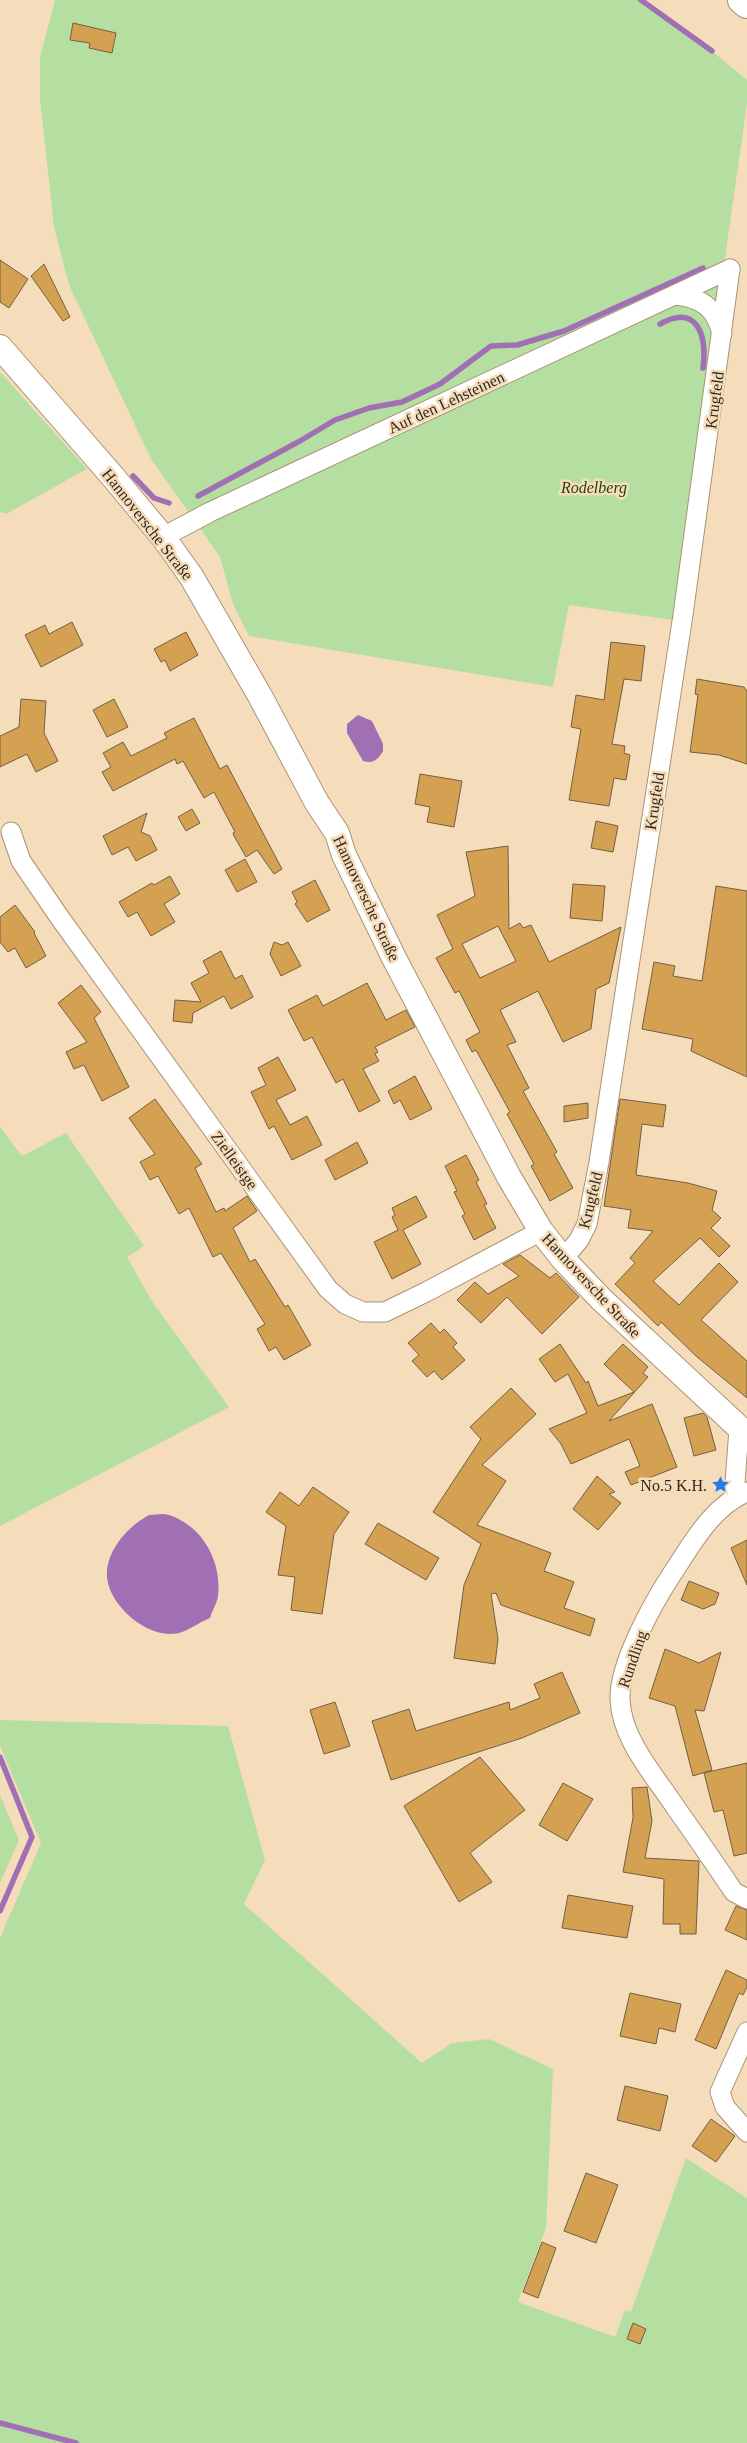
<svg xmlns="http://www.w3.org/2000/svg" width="747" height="2443" font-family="'Times New Roman',serif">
<rect width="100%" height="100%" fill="#f5ddbc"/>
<g fill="#b5dfa1">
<polygon points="55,0 641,0 712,51 747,80 747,104 673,620 569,605 553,687 249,636 233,604 220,557 151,459 69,285 54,227 40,99 40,57"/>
<polygon points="0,372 87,469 6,514 0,512"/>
<polygon points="0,1127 22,1156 66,1133 144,1246 127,1257 153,1303 229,1407 0,1526"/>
<polygon points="0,1720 228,1726 265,1860 244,1904 422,2063 452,2043 489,2039 553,2069 546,2228 518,2302 615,2337 625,2310 631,2312 686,2158 747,2198 747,2443 0,2443 0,1938 41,1843 0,1746"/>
<polygon points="0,1795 19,1840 0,1883"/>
</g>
<g fill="#a06fb4">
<path d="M358 715 372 721 383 744V751C378 760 373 764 363 761L347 733V724Z"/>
<path d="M149 1515C155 1515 163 1513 169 1515 203 1526 222 1562 218 1596 217 1603 212 1611 210 1618 200 1622 189 1630 179 1633 147 1641 104 1602 107 1571 109 1547 130 1525 149 1515Z"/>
</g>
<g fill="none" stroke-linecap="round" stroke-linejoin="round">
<g stroke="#a06fb4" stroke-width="5.5">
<polyline points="641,0 712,51"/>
<path d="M660 324C698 303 707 336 703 368"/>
<polyline points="133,476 154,498 169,503"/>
<polyline points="198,496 300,441 335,420 369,408 402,402 440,384 491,346 517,345 564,331 703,268"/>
<polyline points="0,1757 32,1837 0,1911"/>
<polyline points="0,2423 76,2443"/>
</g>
</g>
<g fill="#d4a052" stroke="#745f41" fill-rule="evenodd">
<polygon points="73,23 116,33 112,53 89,48 90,43 70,40"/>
<polygon points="0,260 28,279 9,308 0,302"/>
<polygon points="44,264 70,317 63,321 31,276"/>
<polygon points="72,622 83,645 41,667 25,635 45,625 49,634"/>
<polygon points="186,632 198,655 170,671 165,660 161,662 154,649"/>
<polygon points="611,642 645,646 641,681 624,679 612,744 625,746 624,753 630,755 626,780 614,778 609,806 569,800 581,729 571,727 576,695 604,700"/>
<polygon points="697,679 744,687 747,691 747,764 719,755 690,752 698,695 695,694"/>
<polygon points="21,699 46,701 44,733 58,761 36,772 27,754 0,767 0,736 19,727"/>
<polygon points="114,699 128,727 107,737 93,710"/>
<polygon points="194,718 220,769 227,765 282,869 274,874 257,850 246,857 234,836 233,833 235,832 214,792 204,798 183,761 177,764 175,759 113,791 102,772 111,767 103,753 123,742 131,756 167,738 164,733"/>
<polygon points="420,774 462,781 454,827 427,822 430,807 415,804"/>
<polygon points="192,809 200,823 186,831 178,817"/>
<polygon points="147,813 141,832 150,836 157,850 136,861 128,847 112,855 103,836"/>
<polygon points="596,821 618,826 613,852 591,848"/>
<path d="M508 846 509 929 520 923 523 928 531 925 549 962 621 927 609 983 596 989 591 1029 563 1042 538 991 500 1010 516 1042 507 1045 529 1088 523 1091 557 1152 554 1154 573 1188 550 1201 531 1166 534 1164 507 1114 510 1112 476 1050 472 1052 466 1040 480 1032 459 991 455 993 436 958 453 949 437 915 475 896 466 852ZM498 926 516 961 480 978 462 944Z"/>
<polygon points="245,859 257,882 237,892 225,870"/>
<polygon points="170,876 180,894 164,904 175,922 151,936 137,912 128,917 119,902 152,883 154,885"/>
<polygon points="315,880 330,910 307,922 295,904 297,902 292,892"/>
<polygon points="573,884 605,886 602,921 570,918"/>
<polygon points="716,886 747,891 747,1077 691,1051 693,1039 642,1029 654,962 675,966 673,976 702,981"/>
<polygon points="15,905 35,932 34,933 46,956 26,968 15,948 8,952 0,942 0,917"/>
<polygon points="274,942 282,945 288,942 301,966 281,976 270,954"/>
<polygon points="221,951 235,979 242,975 253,997 231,1009 224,996 193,1013 192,1023 173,1021 175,1000 201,1002 191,983 209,973 203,961"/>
<polygon points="367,983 386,1020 406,1010 415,1027 375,1047 378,1052 375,1054 379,1061 363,1069 380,1101 359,1112 343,1079 336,1083 312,1037 304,1041 288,1010 317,995 323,1006"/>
<polygon points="81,985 101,1012 94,1018 129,1087 102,1101 84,1065 74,1069 66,1052 87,1042 58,1003"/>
<polygon points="278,1057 296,1090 276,1100 290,1125 307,1116 322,1145 292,1160 274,1126 269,1129 251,1092 266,1085 258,1068"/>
<polygon points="415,1076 432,1109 410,1120 400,1100 394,1104 388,1091"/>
<polygon points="155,1099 202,1164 195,1168 216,1212 224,1208 225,1211 247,1196 257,1211 233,1228 250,1262 255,1259 285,1307 288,1305 311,1345 284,1360 276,1347 269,1351 257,1329 265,1324 221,1253 213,1257 189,1208 179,1214 158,1176 150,1180 140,1162 155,1154 129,1118"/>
<polygon points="620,1099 666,1105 663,1127 642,1124 636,1175 688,1183 717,1191 712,1210 721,1218 711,1228 730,1246 719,1257 700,1238 653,1281 679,1305 719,1263 738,1282 701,1320 747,1361 747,1398 696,1356 661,1322 658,1326 615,1284 635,1263 630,1258 653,1231 628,1228 631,1210 604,1206"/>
<polygon points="588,1103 588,1118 564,1122 564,1106"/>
<polygon points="357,1142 368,1163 335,1180 325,1160"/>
<polygon points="466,1155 479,1180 476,1182 487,1204 484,1205 496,1228 474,1240 462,1216 465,1214 454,1192 457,1191 445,1166"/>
<polygon points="416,1196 427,1217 403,1230 421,1264 392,1279 374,1242 398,1230 392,1217 395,1215 392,1208"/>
<polygon points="520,1255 550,1278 556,1273 579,1297 542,1334 507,1297 481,1323 457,1300 475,1282 488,1294 519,1276 503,1264"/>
<polygon points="431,1323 440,1333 444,1329 457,1343 453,1347 465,1360 442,1380 434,1371 427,1377 412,1361 419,1355 408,1343"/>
<polygon points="560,1344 586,1383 588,1381 598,1406 634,1392 604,1364 623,1344 648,1367 643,1373 648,1377 609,1421 652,1404 677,1467 631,1485 625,1472 640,1466 629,1439 571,1464 561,1444 549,1429 587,1413 568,1374 555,1382 539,1359"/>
<polygon points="511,1388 536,1414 482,1465 506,1481 477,1525 551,1553 544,1571 574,1582 564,1608 595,1619 590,1636 501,1605 496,1593 491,1594 498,1639 495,1664 454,1658 464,1585 481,1544 433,1512 481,1439 470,1427"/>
<polygon points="703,1413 707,1417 716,1450 694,1456 684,1418"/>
<polygon points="597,1476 615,1492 609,1494 621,1503 598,1530 573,1509"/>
<polygon points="313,1487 349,1512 334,1534 322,1614 291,1610 295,1577 278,1575 286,1526 266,1512 280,1492 299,1506"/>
<polygon points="378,1523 439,1558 426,1580 365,1544"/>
<polygon points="747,1540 747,1585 731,1548"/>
<polygon points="689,1581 719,1593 715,1604 703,1609 681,1600"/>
<polygon points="665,1649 699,1663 721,1652 704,1711 695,1710 712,1770 693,1776 675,1706 649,1698"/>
<polygon points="562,1672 580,1713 522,1738 391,1780 372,1721 409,1709 416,1731 509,1702 510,1710 540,1698 534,1684"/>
<polygon points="335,1702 350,1746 324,1754 310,1710"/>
<polygon points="480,1757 525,1810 470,1853 492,1882 459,1902 404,1806"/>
<polygon points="747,1763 747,1853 734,1856 723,1810 714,1812 704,1773"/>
<polygon points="563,1783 593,1799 567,1841 539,1825"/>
<polygon points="647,1787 652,1821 645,1858 699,1861 696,1934 680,1934 680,1924 663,1924 664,1879 623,1872 633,1818 632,1788"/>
<polygon points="568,1895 633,1906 627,1938 562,1928"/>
<polygon points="736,1906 747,1910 747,1940 725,1930"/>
<polygon points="726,1970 747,1980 747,1987 743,1995 739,1993 716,2049 695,2040"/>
<polygon points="630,1993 681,2004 675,2032 659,2028 656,2044 620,2036"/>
<polygon points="625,2086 668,2096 660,2131 617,2120"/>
<polygon points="711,2119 735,2136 716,2162 692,2146"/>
<polygon points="586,2173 618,2185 596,2243 564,2231"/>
<polygon points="542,2242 556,2248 538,2298 523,2292"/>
<polygon points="633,2323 646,2329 640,2344 627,2339"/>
</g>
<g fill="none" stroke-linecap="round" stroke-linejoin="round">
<defs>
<g id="minor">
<path d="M676 295C702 298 716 308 722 334"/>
<polyline points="163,537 210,512 730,269"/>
<polyline points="11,832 21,861 60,918 328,1289 345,1304 363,1312 385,1312 426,1292 541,1231"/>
<polyline points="563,1259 579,1240 587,1224 599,1162 683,615 730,269"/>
<path d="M747 1492C712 1506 692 1544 672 1574 653 1603 619 1664 620 1699 621 1739 655 1776 676 1808 696 1836 715 1864 734 1892L747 1899"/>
<polyline points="734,1497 739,1429"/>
<polyline points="747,2032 720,2092 725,2107 747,2132"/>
</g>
<polyline id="tertiary" points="0,347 114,478 163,537 191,576 260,696 317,803 337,833 344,855 394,958 509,1177 541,1231 563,1259 601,1299 747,1435"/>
<polyline id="primary" points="742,0 747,4"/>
</defs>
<use href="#minor" stroke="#aa9374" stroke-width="21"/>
<use href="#tertiary" stroke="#aa9374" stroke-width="26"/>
<use href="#primary" stroke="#aa9374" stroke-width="30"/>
<use href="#minor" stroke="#fff" stroke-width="19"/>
<use href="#tertiary" stroke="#fff" stroke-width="24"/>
<use href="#primary" stroke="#fff" stroke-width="28"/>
</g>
<defs>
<symbol id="sight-bare" viewBox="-9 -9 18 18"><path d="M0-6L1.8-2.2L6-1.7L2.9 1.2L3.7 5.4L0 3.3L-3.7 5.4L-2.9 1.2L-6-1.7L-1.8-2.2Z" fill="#227de7" stroke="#f5ddbc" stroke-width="2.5" paint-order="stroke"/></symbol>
</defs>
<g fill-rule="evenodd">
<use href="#sight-bare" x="708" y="1472" width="25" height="25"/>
</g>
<g text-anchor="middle" stroke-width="5" stroke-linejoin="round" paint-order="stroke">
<g font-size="16" fill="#30271a" stroke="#f5ddbc">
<text transform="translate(714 400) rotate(-82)" y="6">Krugfeld</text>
<text transform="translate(446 402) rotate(-25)" y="6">Auf den Lehsteinen</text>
<text transform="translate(148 524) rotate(52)" y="6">Hannoversche Straße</text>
<text transform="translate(654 801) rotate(-81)" y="6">Krugfeld</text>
<text transform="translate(367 898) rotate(65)" y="6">Hannoversche Straße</text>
<text transform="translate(235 1160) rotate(54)" y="6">Zielleistge</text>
<text transform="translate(590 1200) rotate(-76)" y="6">Krugfeld</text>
<text transform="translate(592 1285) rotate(47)" y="6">Hannoversche Straße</text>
<text transform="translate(632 1659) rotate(-71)" y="6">Rundling</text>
</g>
<g font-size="16" font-style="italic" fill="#1f3f0a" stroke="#f5ddbc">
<text x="594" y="493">Rodelberg</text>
</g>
<g font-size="16" fill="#30271a" stroke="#f5ddbc" text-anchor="end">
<text x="707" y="1491">No.5 K.H.</text>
</g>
</g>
</svg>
